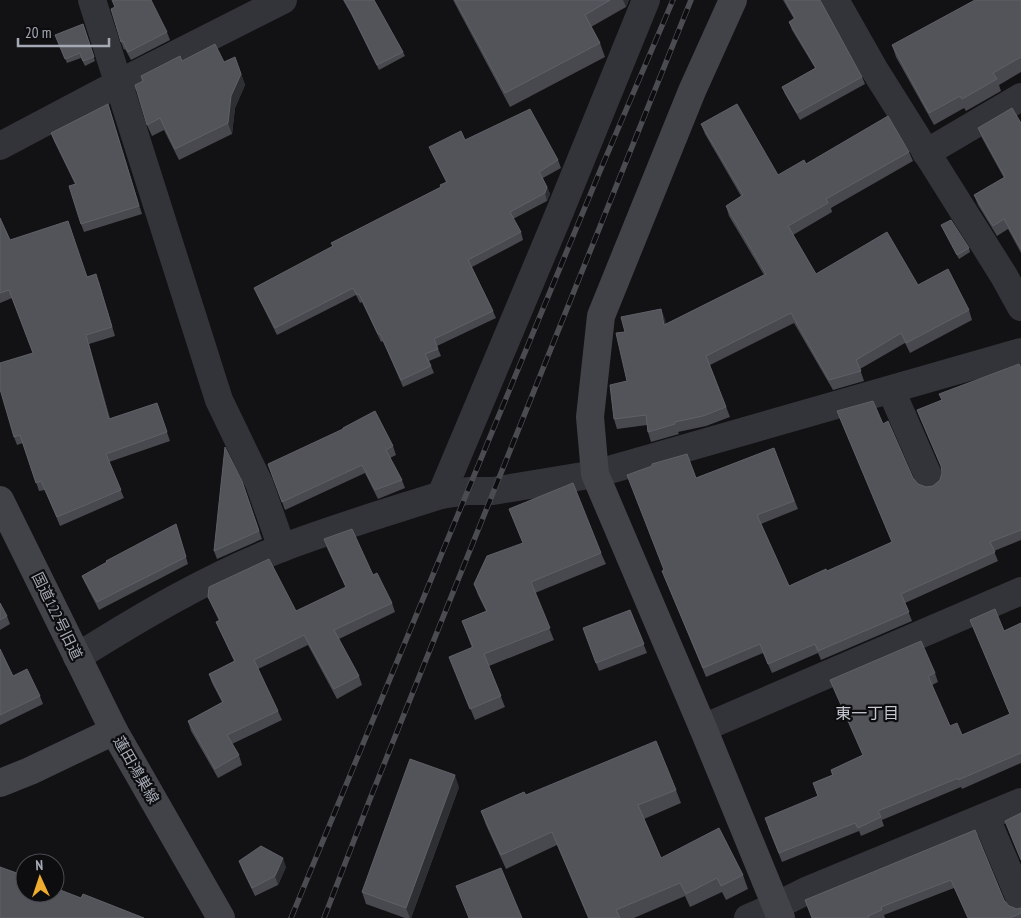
<svg xmlns="http://www.w3.org/2000/svg" width="1021" height="918" font-family="'PT Sans Narrow','Noto Sans JP',sans-serif">
<rect width="100%" height="100%" fill="#121214"/>
<g fill="none" stroke-linecap="round" stroke-linejoin="round">
<g stroke="#333439" stroke-width="28">
<polyline points="92,0 219,400 259,483 282,548"/>
<polyline points="835,0 874,69 1004,276 1021,307"/>
<polyline points="0,146 119,83 283,0"/>
<polyline points="926,153 1021,97"/>
<polyline points="891,390 930,480"/>
<polyline points="441,495 556,221 646,0"/>
<path d="M77 657C142 616 210 576 282 548 334 528 388 512 441 495L468 491H493L595 474 1021 352"/>
<polyline points="703,728 1021,591"/>
<polyline points="986,818 1021,901"/>
<polyline points="748,918 776,906 806,891 1021,802"/>
</g>
<g stroke="#414349" stroke-width="28">
<polyline points="733,0 692,91 601,316 590,417 595,474 703,728 781,918"/>
<polyline points="0,500 114,731 221,918"/>
<polyline points="0,783 30,771 114,731"/>
</g>
<defs>
<g id="rail">
<polyline points="291,918 600,171 673,0"/>
<polyline points="324,918 370,799 691,0"/>
</g>
</defs>
<use href="#rail" stroke="#4a4c52" stroke-width="5.5"/>
<use href="#rail" stroke="#0d0d0f" stroke-width="4" stroke-dasharray="11" stroke-linecap="butt"/>
</g>
<g fill="#48494f">
<polygon points="343,0 374,0 403,52 405,56 379,70 351,14"/>
<polygon points="453,0 629,0 626,7 591,27 600,43 605,57 510,107"/>
<polygon points="783,0 820,0 862,77 865,84 800,120 785,94 782,87 815,68 792,30 789,22 794,19"/>
<polygon points="1021,0 1021,72 999,85 1001,91 966,111 964,108 934,125 896,57 892,45"/>
<polygon points="115,7 167,32 170,40 131,60 125,49 124,50 121,42"/>
<polygon points="83,24 95,61 85,66 81,58 67,63 55,35"/>
<polygon points="182,61 224,62 239,68 245,85 235,108 232,134 179,160 164,130 152,136 147,125 142,81 141,76"/>
<polygon points="108,104 142,214 84,232 81,224 75,184 54,141 51,133"/>
<polygon points="1021,123 1021,253 1008,229 997,236 978,205 974,195 1004,178 982,138 978,128"/>
<polygon points="701,124 778,175 806,164 909,152 913,161 831,208 832,212 793,235 816,274 918,285 969,310 972,320 910,353 905,343 860,369 864,381 833,390 794,323 710,365 730,417 706,426 678,432 679,434 651,442 648,432 647,425 617,429 614,419 627,381 625,332 661,309 666,324 764,275 729,216 726,206 741,196 705,134"/>
<polygon points="465,140 558,160 561,168 543,178 550,194 547,201 513,219 521,232 523,240 472,267 493,311 496,318 437,346 441,356 429,361 434,373 403,387 383,341 381,342 362,302 360,303 356,295 277,335 257,295 254,288 333,247 331,243 441,187 446,182 432,154 429,147"/>
<polygon points="0,218 10,240 99,282 115,336 89,344 110,419 157,403 170,441 109,462 124,498 60,526 45,490 39,491 23,443 17,445 14,437 33,353 12,298 0,303"/>
<polygon points="941,225 969,248 970,252 959,259"/>
<polygon points="1021,368 1021,540 994,551 998,561 905,603 912,621 821,660 818,653 772,673 763,653 706,677 662,571 663,570 696,478 774,448 798,509 761,524 789,586 827,571 892,542 837,411 883,424 913,478 918,484 926,487 933,486 940,480 942,473 942,468 917,410"/>
<polygon points="393,446 396,455 390,458 402,480 405,488 378,499 365,473 285,510 268,464"/>
<polygon points="242,481 262,539 217,559 214,551"/>
<polygon points="509,509 601,553 606,564 535,593 554,640 489,666 505,707 475,720 449,657 472,648 462,621 486,611 478,595 474,584 523,543"/>
<polygon points="176,524 188,564 99,610 85,583 82,576"/>
<polygon points="324,539 373,575 392,603 395,612 339,639 359,676 362,685 337,699 308,645 258,669 278,711 282,720 232,744 239,755 242,765 218,778 191,731 188,721 222,702 212,683 209,674 234,661 220,631 216,622 219,621 212,606 208,597 296,611 346,588 327,548"/>
<polygon points="0,603 7,616 10,624 0,630"/>
<polygon points="630,610 647,653 599,671 583,628"/>
<polygon points="970,620 1004,631 1021,623 1021,763 962,789 961,787 882,820 884,826 861,836 859,831 782,862 768,827 818,797 813,783 832,775 831,770 863,755 830,680 935,673 938,682 932,685 950,726 962,735 1010,715"/>
<polygon points="0,649 13,676 40,696 43,704 0,725"/>
<polygon points="459,787 411,918 405,918 366,904 362,892"/>
<polygon points="676,790 681,803 644,819 661,858 743,875 748,889 726,900 722,892 690,907 685,896 634,918 588,918 557,845 506,869 486,825 481,811 526,795"/>
<polygon points="975,830 1004,900 1009,906 1017,909 1021,908 1021,918 968,918 954,888 884,915 885,918 812,918"/>
<polygon points="239,861 286,867 278,885 255,896 242,869"/>
</g>
<g fill="#2e2f33">
<polygon points="623,0 629,0 626,7"/>
<polygon points="235,57 245,85 235,108 232,134 228,123"/>
<polygon points="108,104 111,113 142,214 139,206"/>
<polygon points="547,187 550,194 547,201 545,193"/>
<polygon points="661,309 665,319 668,335 664,325"/>
<polygon points="86,335 89,344 113,428 109,419"/>
<polygon points="455,775 459,787 411,918 410,918 406,908"/>
<polygon points="283,858 286,867 278,885 275,876"/>
</g>
<g fill="#52545a" stroke="#5f6168">
<polygon points="112,0 151,0 167,32 128,52 123,41 121,42 111,9 115,7"/>
<polygon points="344,0 374,0 403,52 377,65 350,10"/>
<polygon points="455,0 610,0 585,15 600,43 505,93"/>
<polygon points="785,0 820,0 862,77 797,113 782,87 816,68 789,22 795,18"/>
<polygon points="975,0 1021,0 1021,57 993,73 997,79 962,99 960,96 929,113 892,45"/>
<polygon points="83,24 94,57 83,61 80,53 65,59 55,35"/>
<polygon points="215,44 224,62 235,57 241,74 231,96 228,123 175,149 160,118 147,125 135,85 143,81 141,76 180,56 182,61"/>
<polygon points="108,104 139,206 81,224 69,186 76,184 51,133"/>
<polygon points="737,104 778,175 804,160 806,164 888,116 909,152 826,199 828,203 788,226 816,274 887,232 918,285 948,269 969,310 906,343 901,333 856,360 861,371 829,380 791,313 706,356 726,407 703,416 675,422 675,424 648,432 646,415 614,419 610,385 627,381 616,333 625,332 621,317 661,309 664,325 766,274 726,206 743,195 701,124"/>
<polygon points="1012,108 1021,123 1021,249 1004,219 993,226 974,195 1005,177 978,128"/>
<polygon points="530,109 558,160 539,172 547,187 545,193 510,212 521,232 468,260 493,311 434,339 438,349 425,354 431,366 401,380 380,334 378,334 359,294 357,295 353,288 275,328 254,288 333,246 331,243 441,187 440,185 447,182 429,147 461,131 465,140"/>
<polygon points="0,218 10,240 68,221 87,277 96,274 112,327 86,335 109,419 157,403 167,432 106,454 121,490 57,517 41,481 36,483 20,435 14,437 0,389 0,363 33,353 9,290 0,293"/>
<polygon points="951,220 969,248 957,255 941,225"/>
<polygon points="1019,364 1021,368 1021,530 990,542 995,552 901,594 909,612 818,651 815,644 768,664 760,644 703,668 662,571 664,570 627,475 652,466 652,464 687,454 696,478 774,448 794,501 757,515 789,586 826,569 827,571 892,542 837,411 873,401 883,424 888,421 913,478 918,484 926,487 933,486 940,480 942,473 941,466 917,410 942,400 939,394"/>
<polygon points="375,411 393,446 386,450 402,480 375,490 362,465 282,502 268,464 343,429 343,428"/>
<polygon points="225,447 242,481 259,531 214,551"/>
<polygon points="573,483 601,553 531,582 550,628 484,654 501,696 470,709 449,657 473,647 462,621 487,611 474,584 487,556 523,543 509,509"/>
<polygon points="176,524 186,557 97,602 82,576 107,562 106,561"/>
<polygon points="352,529 373,575 377,573 392,603 334,630 359,676 334,689 304,635 254,660 278,711 227,735 239,755 215,769 188,721 223,702 209,674 235,661 216,622 220,620 208,597 209,587 269,559 296,611 346,587 324,539"/>
<polygon points="0,603 7,616 0,620"/>
<polygon points="995,609 1004,631 1021,623 1021,753 958,780 958,778 878,811 881,817 858,828 855,823 779,853 765,818 818,796 813,783 833,775 831,770 863,755 830,680 921,641 935,673 928,676 950,726 957,723 962,735 1010,714 970,620"/>
<polygon points="630,610 644,644 596,663 583,628"/>
<polygon points="0,649 13,676 27,669 40,696 0,715"/>
<polygon points="656,741 676,790 638,805 661,858 719,828 743,875 721,886 717,878 686,894 680,883 616,910 620,918 589,918 552,832 501,855 481,811 524,792 526,795"/>
<polygon points="410,759 455,775 406,908 362,892"/>
<polygon points="1021,813 1021,860 1005,821"/>
<polygon points="975,830 1004,900 1009,906 1017,909 1021,908 1021,913 1010,918 968,918 951,880 881,907 882,910 868,916 869,918 812,918 805,900"/>
<polygon points="261,846 283,858 275,876 252,888 239,861"/>
<polygon points="0,867 25,876 25,893 55,893 55,888 81,898 83,894 144,918 0,918"/>
<polygon points="501,868 522,918 469,918 456,886"/>
</g>
<g text-anchor="middle" stroke-width="4.5" stroke-linejoin="round" paint-order="stroke">
<g font-size="15" fill="#a4a9b4" stroke="#0d0d0f">
<text transform="translate(57 616) rotate(64)" y="5">国道122号旧道</text>
<text transform="translate(136 770) rotate(60)" y="5">蓮田鴻巣線</text>
</g>
<g font-size="16" fill="#c5c8d0" stroke="#0d0d0f">
<text x="867" y="719">東一丁目</text>
</g>
</g>
<g transform="translate(40 878) rotate(357)"><circle r="24" fill="#0d0d0f" stroke="#494b51"/>
<path d="M0-4L9 19L0 12L-9 19Z" fill="#efad2f"/>
<text y="-8" font-size="14" font-weight="bold" text-anchor="middle" fill="#a4a9b4">N</text>
</g>
<path d="M18 38v8h91v-8" fill="none" stroke="#a4a9b4" stroke-width="2.5"/>
<text x="25" y="38" font-size="15" fill="#a4a9b4" stroke="#0d0d0f" stroke-width="4" paint-order="stroke">20 m</text>
</svg>
